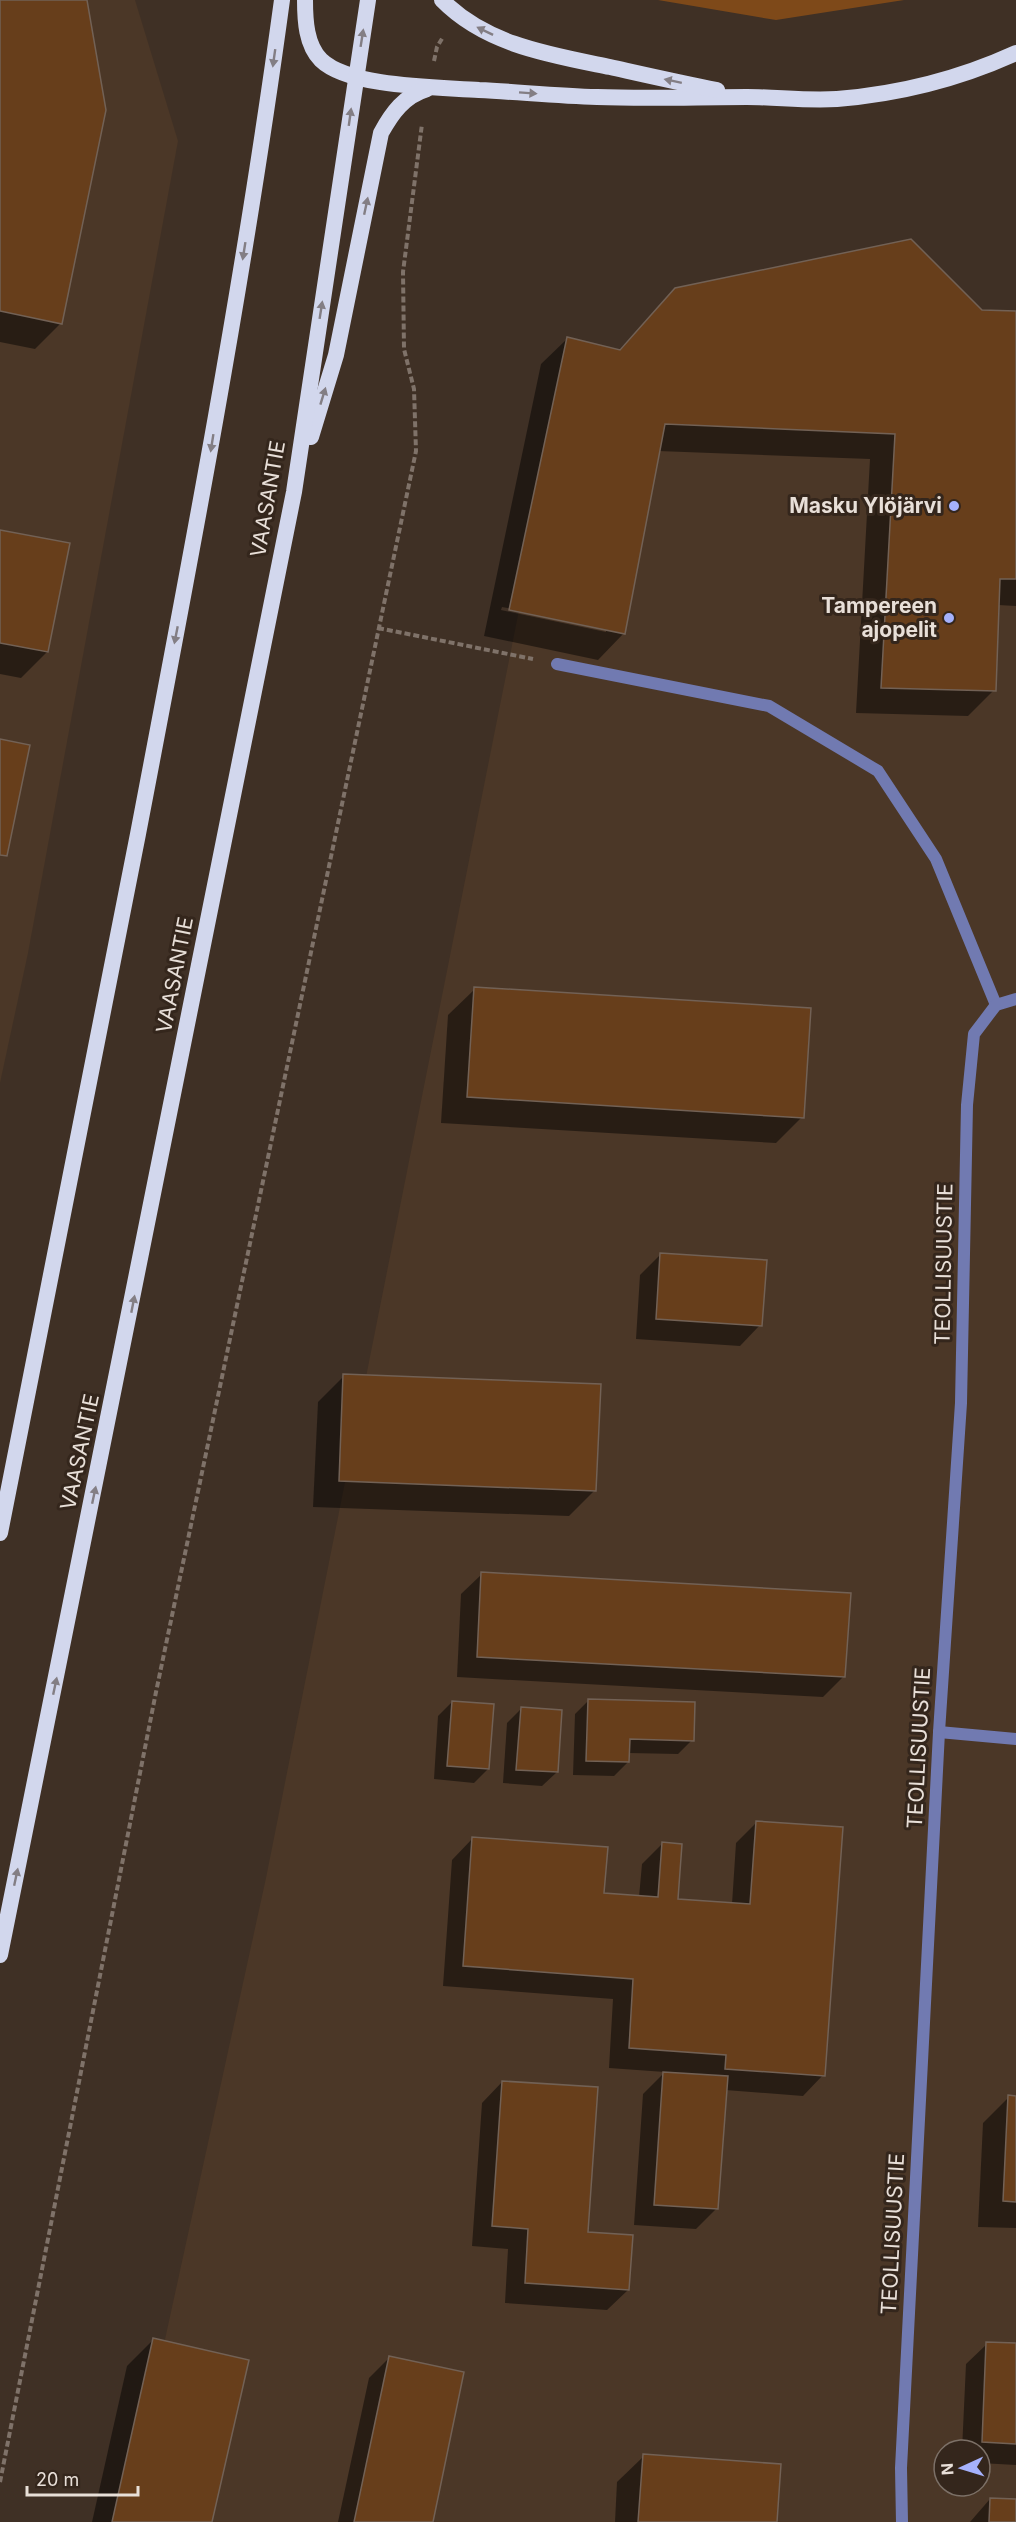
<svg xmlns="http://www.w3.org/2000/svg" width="1016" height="2522" font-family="Inter,sans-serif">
<rect width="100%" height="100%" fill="#3f3025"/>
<g fill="#4b3727" fill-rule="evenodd">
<polygon points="0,0 135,0 178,141 28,953 0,1083"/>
<path d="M1016 336V2522H125L266 1878 521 600 626 429ZM944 2450H980V2486H944Z"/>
</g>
<polygon fill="#7e4919" points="658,0 904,0 776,20"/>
<g fill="#0007" fill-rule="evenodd">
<polygon points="0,0 85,0 61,323 35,349 0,342"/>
<path d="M676 289 1016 313V606L998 605 994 690 968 716 856 713 870 459 658 451 624 633 598 660 484 636 541 364 568 338 618 351ZM502 607 606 628V632L501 610Z"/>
<polygon points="0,531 47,652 21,678 0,674"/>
<polygon points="475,989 802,1117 776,1143 441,1123 448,1015"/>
<polygon points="661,1254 760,1325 740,1346 636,1339 640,1275"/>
<polygon points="344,1376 595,1490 569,1516 313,1507 318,1402"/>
<polygon points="482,1574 844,1676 823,1697 457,1677 461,1594"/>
<polygon points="589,1700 692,1740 678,1754 628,1753 628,1762 614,1776 573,1775 575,1714"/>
<polygon points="452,1702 488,1769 474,1783 434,1779 438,1716"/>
<polygon points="521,1709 557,1772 542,1786 503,1783 507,1723"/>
<polygon points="757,1822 823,2075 803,2096 725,2090 716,2209 696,2229 634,2225 643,2094 665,2072 609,2068 613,1999 443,1986 452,1860 472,1839 603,1894 639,1897 642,1864 662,1844 677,1900 732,1904 736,1843"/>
<polygon points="502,2082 587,2233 628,2290 607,2310 505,2303 508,2249 472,2246 482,2103"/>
<polygon points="1009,2097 1016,2097 1016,2228 978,2227 983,2123"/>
<polygon points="153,2340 211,2522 92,2522 127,2366"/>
<polygon points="987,2344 1016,2345 1016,2465 980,2463 980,2450 962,2450 966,2364"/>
<polygon points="389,2358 431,2522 338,2522 369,2378"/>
<polygon points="644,2456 775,2522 615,2522 617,2482"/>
<polygon points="990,2499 1016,2501 1016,2522 970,2522"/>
</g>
<g fill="#673e1b" stroke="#726155" stroke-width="1.5">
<polygon points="0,0 87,0 106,110 62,324 0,311"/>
<polygon points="911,239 982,310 1016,311 1016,579 1000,579 996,691 881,688 895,434 665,424 625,634 509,610 567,337 620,350 675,288"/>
<polygon points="0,530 70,543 48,652 0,643"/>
<polygon points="0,739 30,745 7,856 0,855"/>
<polygon points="474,987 811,1008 804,1118 467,1097"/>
<polygon points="660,1253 767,1260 762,1326 656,1319"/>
<polygon points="343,1374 601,1384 596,1491 339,1481"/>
<polygon points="481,1572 851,1593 845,1677 477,1657"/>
<polygon points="588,1699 695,1702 694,1741 630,1739 629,1762 586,1761"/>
<polygon points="452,1701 494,1704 489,1769 447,1766"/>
<polygon points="521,1707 562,1710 558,1772 516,1770"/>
<polygon points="756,1821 843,1827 825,2076 725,2069 726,2055 629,2048 633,1979 463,1966 472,1837 608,1847 604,1893 658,1897 662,1842 682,1844 678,1899 750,1904"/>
<polygon points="663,2072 728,2076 718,2209 654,2205"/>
<polygon points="502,2081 598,2087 588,2232 633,2235 629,2290 525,2283 528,2229 492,2226"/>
<polygon points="1008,2095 1016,2096 1016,2202 1003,2201"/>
<polygon points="153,2338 249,2360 212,2522 112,2522"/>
<polygon points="986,2342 1016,2343 1016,2444 982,2442"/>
<polygon points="389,2356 464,2372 433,2522 354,2522"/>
<polygon points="643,2454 781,2464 777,2522 638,2522"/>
<polygon points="990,2498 1016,2499 1016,2522 989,2522"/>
</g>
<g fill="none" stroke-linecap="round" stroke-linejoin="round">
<g stroke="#7f7269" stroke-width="4" stroke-dasharray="6 3" stroke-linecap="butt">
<polyline points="434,61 437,47 443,37"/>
<polyline points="378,628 533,659"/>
<polyline points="0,2482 156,1692 416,451 414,389 404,349 403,272 422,124"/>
</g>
<polyline stroke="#717ab1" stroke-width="12" points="557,664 769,706 878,771 936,859 996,1005"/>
<g stroke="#717ab1" stroke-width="12">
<polyline points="939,1732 1016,1739"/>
<polyline points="902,2522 901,2468 939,1732 961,1403 967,1105 974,1034 996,1005 1016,999"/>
</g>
<g stroke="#d2d7ed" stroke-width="16">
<path d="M305 0C305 20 306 45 321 60 350 88 441 87 479 90 519 92 558 96 597 97 647 99 697 97 747 97 777 97 806 101 837 99 899 94 959 79 1016 53"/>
<path d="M442 0C486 45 551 55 610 67 646 75 681 83 717 90"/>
<path d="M311 437 336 355 381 133C392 113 404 96 427 89"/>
<path d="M0 1533C48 1300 93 1067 138 834 191 557 244 280 282 0"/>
<polyline points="0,1955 294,492 368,0"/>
</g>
</g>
<defs><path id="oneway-solid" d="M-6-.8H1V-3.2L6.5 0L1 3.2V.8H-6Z" transform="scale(1.5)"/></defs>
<g fill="#837e84">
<use href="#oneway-solid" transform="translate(485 31) rotate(-154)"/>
<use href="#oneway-solid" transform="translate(362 38) rotate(-81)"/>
<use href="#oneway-solid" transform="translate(274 58) rotate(98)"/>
<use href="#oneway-solid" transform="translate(673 81) rotate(-168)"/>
<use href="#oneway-solid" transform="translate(528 93) rotate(4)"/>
<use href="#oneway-solid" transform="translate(350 117) rotate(-82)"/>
<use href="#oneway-solid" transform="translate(366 206) rotate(-78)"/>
<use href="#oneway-solid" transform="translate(244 251) rotate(99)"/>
<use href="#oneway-solid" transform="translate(321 310) rotate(-81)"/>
<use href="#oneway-solid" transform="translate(323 396) rotate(-73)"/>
<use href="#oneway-solid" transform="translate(212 443) rotate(99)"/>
<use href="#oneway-solid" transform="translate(176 635) rotate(101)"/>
<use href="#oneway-solid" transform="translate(133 1304) rotate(-79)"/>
<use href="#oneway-solid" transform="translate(94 1495) rotate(-78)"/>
<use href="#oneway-solid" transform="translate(55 1686) rotate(-78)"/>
<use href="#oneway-solid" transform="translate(16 1877) rotate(-78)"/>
</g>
<g fill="#a5b1fc" stroke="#34261c" stroke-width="2">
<circle cx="954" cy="506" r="6"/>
<circle cx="949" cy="618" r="6"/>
</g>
<g text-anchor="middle" stroke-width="6" stroke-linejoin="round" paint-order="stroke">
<g font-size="21" fill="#e8dfd8" stroke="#34261c">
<text transform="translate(268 499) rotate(-80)" y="7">VAASANTIE</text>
<text transform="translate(175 975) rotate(-79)" y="7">VAASANTIE</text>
<text transform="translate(944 1264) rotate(-89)" y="7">TEOLLISUUSTIE</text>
<text transform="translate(80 1452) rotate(-78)" y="7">VAASANTIE</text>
<text transform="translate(919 1748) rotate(-87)" y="7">TEOLLISUUSTIE</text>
<text transform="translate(893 2234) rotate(-87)" y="7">TEOLLISUUSTIE</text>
</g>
<g font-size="21" font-weight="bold" fill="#e8dfd8" stroke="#34261c" text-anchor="end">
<text x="942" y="513">Masku Ylöjärvi</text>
<text x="937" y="613">Tampereen<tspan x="937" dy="24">ajopelit</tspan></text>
</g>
</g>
<g transform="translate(962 2468) rotate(266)"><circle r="28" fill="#34261c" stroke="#7c7067" stroke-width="1.5"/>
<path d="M0-4.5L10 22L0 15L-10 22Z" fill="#a5b1fc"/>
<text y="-9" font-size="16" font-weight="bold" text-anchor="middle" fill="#e8dfd8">N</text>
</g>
<path d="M27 2486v9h111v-9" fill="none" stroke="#e8dfd8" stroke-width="3"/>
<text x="36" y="2486" font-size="18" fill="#e8dfd8" stroke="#34261c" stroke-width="4.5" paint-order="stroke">20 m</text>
</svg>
